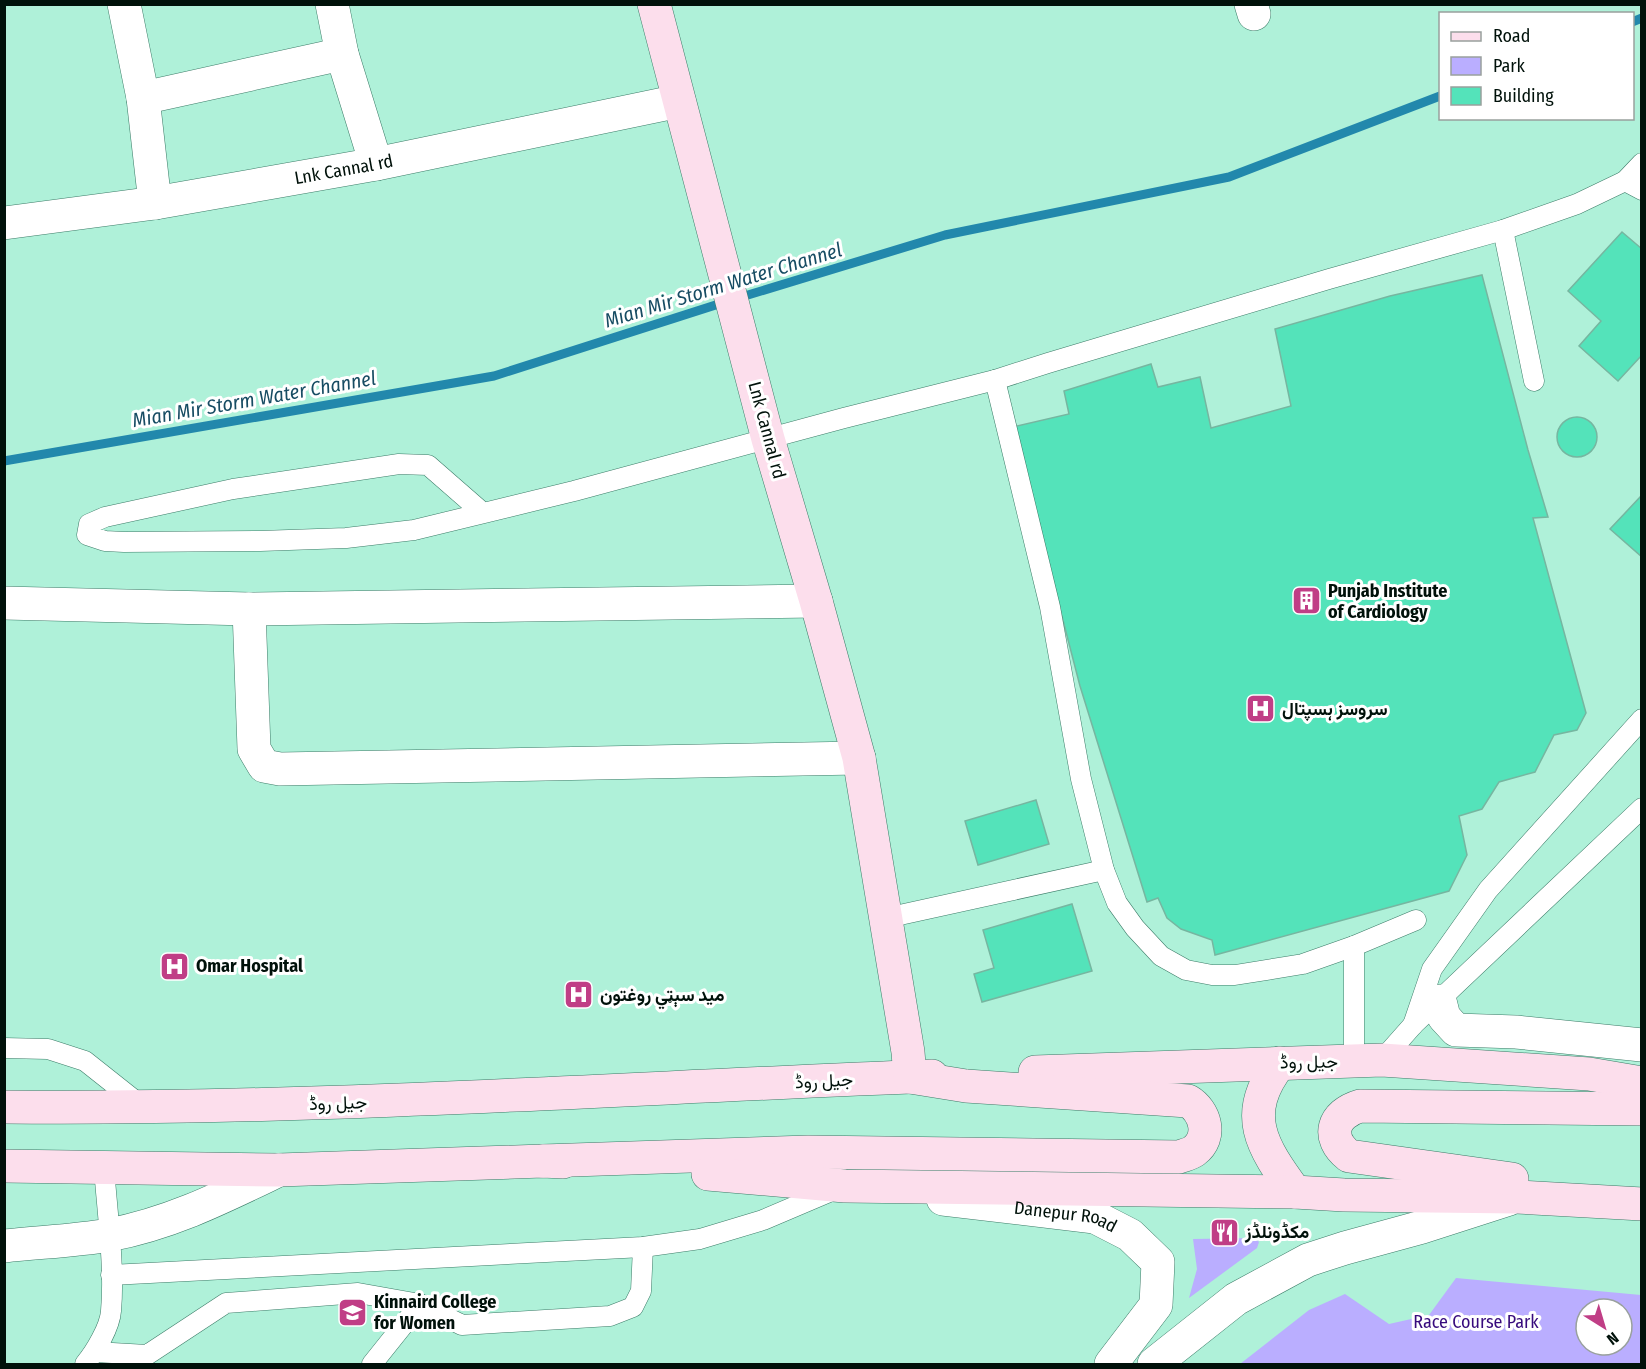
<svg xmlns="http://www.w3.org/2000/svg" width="1646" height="1369" font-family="'Fira Sans Condensed',Vazirmatn,sans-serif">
<rect width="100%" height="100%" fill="#aff1d9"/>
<g fill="#baaeff" fill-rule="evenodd">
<polygon points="1255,1238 1259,1242 1257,1248 1189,1298 1197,1269 1193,1239"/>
<path d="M1456 1278 1641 1295V1364H1240L1309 1310 1345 1294 1389 1324 1429 1315ZM1586 1309H1622V1345H1586Z"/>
</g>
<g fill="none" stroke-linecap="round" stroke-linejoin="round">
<g stroke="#2288ac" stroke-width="9">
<polyline points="1632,22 1642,18"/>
<polyline points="738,298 945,235 1229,177 1440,96"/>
<polyline points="4,461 494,376 725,302"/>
</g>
</g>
<g fill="#54e3ba" stroke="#76b6a0" stroke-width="1.5">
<polygon points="1622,232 1642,249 1642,355 1618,381 1579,346 1601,321 1568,291"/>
<polygon points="1482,275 1528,450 1548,517 1533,518 1586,713 1577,730 1554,735 1535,772 1499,782 1482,809 1459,816 1467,855 1449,891 1215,955 1212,940 1181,929 1167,918 1158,898 1147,902 1080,686 1013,427 1069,414 1064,391 1151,364 1158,387 1200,377 1211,428 1291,406 1275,329 1390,296"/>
<circle cx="1577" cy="437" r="20"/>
<polygon points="1642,495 1642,557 1610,529"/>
<polygon points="1036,800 1049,844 978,865 965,821"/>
<polygon points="1072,904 1092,971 982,1002 974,974 994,968 983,930"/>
</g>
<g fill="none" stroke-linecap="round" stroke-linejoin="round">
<defs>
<g id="lane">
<polyline points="1625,181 1642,190"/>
<polyline points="1503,230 1534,381"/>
<polyline points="995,380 1050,607 1081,779 1104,870 1117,903 1135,928 1161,956 1186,970 1212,975 1235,975 1303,964 1354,946 1416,920"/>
<polyline points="483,513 428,465 399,464 233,489 105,517 89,524 87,535 105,541 124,542 260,541 346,538 414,530 574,491 844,418 995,380 1048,363 1329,279 1503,230 1577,204 1625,181 1642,163"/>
<polyline points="886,918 1104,870"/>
<polyline points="1354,946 1354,1061"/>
<polyline points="1413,1025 1432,969 1488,890 1642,719"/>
<polyline points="4,1048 48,1049 85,1061 143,1107"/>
<polyline points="1382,1060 1413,1025 1642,808"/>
<polyline points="111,1275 643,1247 700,1239 763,1220 836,1189"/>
<polyline points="95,1352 147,1355 226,1303 358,1293 420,1304 462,1325 610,1316 633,1307 641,1291 643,1247"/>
<path d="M85 1364C95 1352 110 1327 111 1311 115 1267 107 1211 104 1167"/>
<polyline points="372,1364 420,1304"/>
</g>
<g id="street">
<polyline points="124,4 143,98 155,203"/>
<polyline points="332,4 342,54 376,164"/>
<polyline points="1251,4 1254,14"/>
<polyline points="143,98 342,54"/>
<path id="s1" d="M4 223 155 203 376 164 679 101"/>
<polyline points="4,603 249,609 816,601"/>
<polyline points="249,609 254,749 264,766 280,769 859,758"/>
<polyline points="1440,1001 1444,1017 1456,1030 1516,1032 1642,1045"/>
<path id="s2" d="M943 1199 1095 1217 1130 1235 1158 1262 1156 1305 1111 1364"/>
<path d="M4 1246C39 1242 75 1241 109 1235 172 1223 223 1197 279 1170"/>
<polyline points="1154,1364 1236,1299 1308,1260 1345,1248 1422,1227 1509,1199"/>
</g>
<g id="secondary">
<path d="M1280 1063C1240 1114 1262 1147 1295 1192"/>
<polyline points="1035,1072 1382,1060 1589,1074 1642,1083"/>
<path d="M4 1107C314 1110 623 1088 932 1076"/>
<path d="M543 1161 808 1152 1179 1157C1184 1155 1190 1154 1194 1151 1213 1137 1205 1111 1188 1101L966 1086 910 1077 908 1052 859 758 816 601 768 439 654 4"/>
<polyline points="4,1166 279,1170 543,1161 563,1162"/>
<polyline points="708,1174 845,1186 1295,1192 1344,1195 1517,1197 1642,1204"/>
<path d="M1512 1179 1349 1156C1325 1137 1333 1114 1360 1106L1642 1109"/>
</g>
</defs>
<use href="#lane" stroke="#3c7c68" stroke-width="21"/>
<use href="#street" stroke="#3c7c68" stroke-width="34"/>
<use href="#secondary" stroke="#3c7c68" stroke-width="34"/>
<use href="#lane" stroke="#fff" stroke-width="20"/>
<use href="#street" stroke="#fff" stroke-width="33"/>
<use href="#secondary" stroke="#fcdeec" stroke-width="33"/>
</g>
<defs>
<symbol id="building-square" viewBox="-11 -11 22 22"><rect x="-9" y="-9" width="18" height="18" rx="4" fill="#c03e86" stroke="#fff"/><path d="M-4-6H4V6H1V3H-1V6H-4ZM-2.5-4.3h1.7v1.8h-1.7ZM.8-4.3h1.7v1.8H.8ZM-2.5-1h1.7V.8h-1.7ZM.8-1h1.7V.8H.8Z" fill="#fff"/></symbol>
<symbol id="hospital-square" viewBox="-11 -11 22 22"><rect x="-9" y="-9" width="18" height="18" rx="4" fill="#c03e86" stroke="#fff"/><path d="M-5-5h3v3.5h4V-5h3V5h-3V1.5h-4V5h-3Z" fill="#fff"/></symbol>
<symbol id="restaurant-square" viewBox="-11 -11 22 22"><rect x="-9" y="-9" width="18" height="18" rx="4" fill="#c03e86" stroke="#fff"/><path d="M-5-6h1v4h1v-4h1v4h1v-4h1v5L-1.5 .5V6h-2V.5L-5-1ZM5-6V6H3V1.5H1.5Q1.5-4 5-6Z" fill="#fff"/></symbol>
<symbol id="university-square" viewBox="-11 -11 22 22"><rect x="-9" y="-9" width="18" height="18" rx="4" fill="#c03e86" stroke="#fff"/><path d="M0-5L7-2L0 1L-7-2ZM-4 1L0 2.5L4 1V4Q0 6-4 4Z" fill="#fff"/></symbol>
</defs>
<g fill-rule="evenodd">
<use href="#building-square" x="1290" y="584" width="33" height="33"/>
<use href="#hospital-square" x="1244" y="692" width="33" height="33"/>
<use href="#hospital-square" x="158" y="950" width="33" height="33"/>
<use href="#hospital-square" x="562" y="978" width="33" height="33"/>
<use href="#restaurant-square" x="1208" y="1216" width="33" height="33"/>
<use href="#university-square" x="336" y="1296" width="33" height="33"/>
</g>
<g text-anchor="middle" stroke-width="6" stroke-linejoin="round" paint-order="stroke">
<g font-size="18" fill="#00110a" stroke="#fff">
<text dy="6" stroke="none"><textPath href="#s1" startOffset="344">Lnk Cannal rd</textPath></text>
<text transform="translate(767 430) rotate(75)" y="6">Lnk Cannal rd</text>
<text transform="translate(1309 1062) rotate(-1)" y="6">جیل روڈ</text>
<text transform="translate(824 1081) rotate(-3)" y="6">جیل روڈ</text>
<text transform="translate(338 1103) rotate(-2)" y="6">جیل روڈ</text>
<text dy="6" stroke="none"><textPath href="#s2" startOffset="124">Danepur Road</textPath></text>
</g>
<g font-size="18" font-weight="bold" fill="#00110a" stroke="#fff" text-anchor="start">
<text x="1328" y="597">Punjab Institute<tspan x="1328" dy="21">of Cardiology</tspan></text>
<text x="1282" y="715">سروسز ہسپتال</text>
<text x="196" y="972">Omar Hospital</text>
<text x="600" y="1001">مید سېټي روغتون</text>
<text x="1245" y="1238">مکڈونلڈز</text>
<text x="374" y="1308">Kinnaird College<tspan x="374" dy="21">for Women</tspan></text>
</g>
<g font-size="18" fill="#370b7d" stroke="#fff">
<text x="1476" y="1328">Race Course Park</text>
</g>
<g font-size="20" font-style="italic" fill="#174c63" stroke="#fff">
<text transform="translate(723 285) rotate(-17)" y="7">Mian Mir Storm Water Channel</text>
<text transform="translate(254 399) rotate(-10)" y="7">Mian Mir Storm Water Channel</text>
</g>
</g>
<rect width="1646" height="1369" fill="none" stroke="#00110a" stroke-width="12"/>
<rect x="1439" y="12" width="195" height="108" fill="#ffffff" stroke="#99a09d" stroke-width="1.5"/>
<rect x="1451" y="32" width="30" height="9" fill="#fcdeec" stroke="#99a09d" stroke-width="1.5"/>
<text x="1493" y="42" font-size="18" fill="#00110a">Road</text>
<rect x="1451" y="57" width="30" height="18" fill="#baaeff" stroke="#99a09d" stroke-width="1.5"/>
<text x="1493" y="72" font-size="18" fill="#00110a">Park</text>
<rect x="1451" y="87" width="30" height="18" fill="#54e3ba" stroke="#99a09d" stroke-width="1.5"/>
<text x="1493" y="102" font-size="18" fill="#00110a">Building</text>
<g transform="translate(1604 1327) rotate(143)"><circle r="28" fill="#ffffff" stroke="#99a09d" stroke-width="1.5"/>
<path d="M0-4.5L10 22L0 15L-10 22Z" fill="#c03e86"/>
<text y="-9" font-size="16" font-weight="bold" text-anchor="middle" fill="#00110a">N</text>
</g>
</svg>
